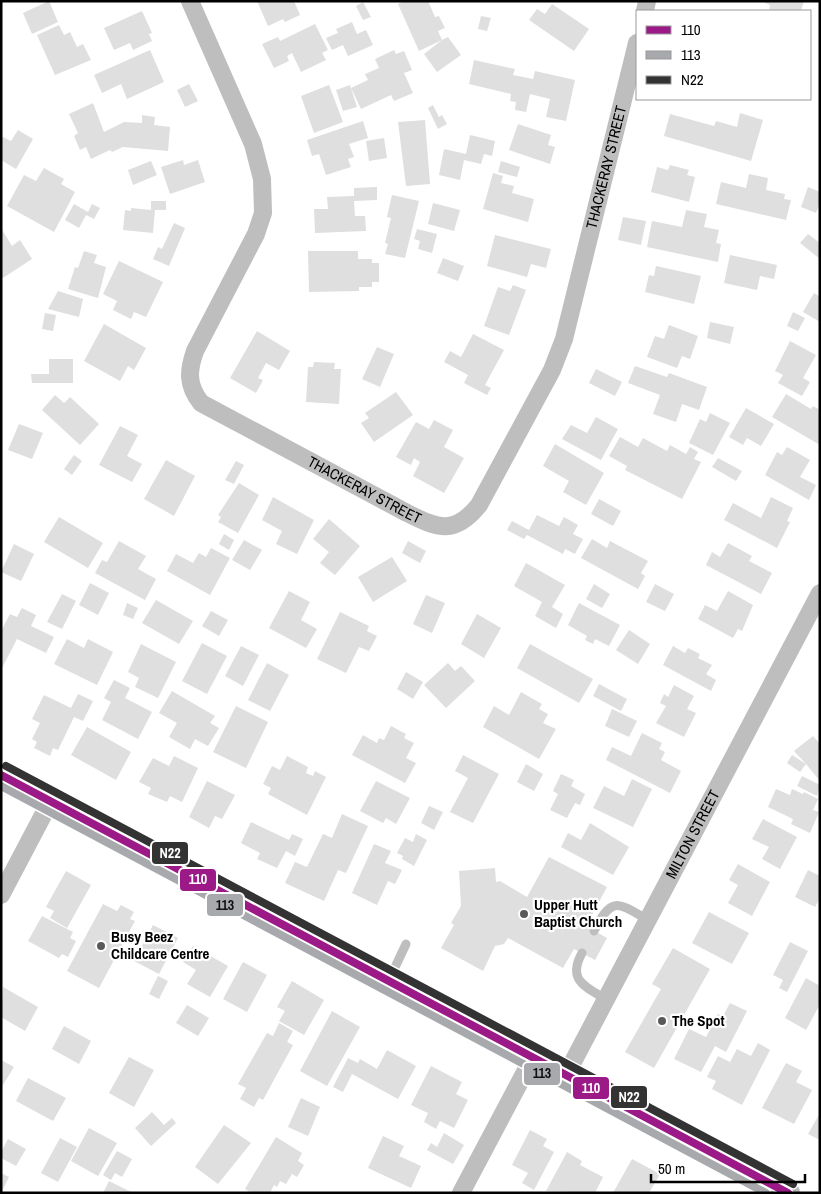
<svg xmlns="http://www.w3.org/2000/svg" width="821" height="1194" font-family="'Archivo Narrow',sans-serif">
<rect width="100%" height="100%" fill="#fff"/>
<g fill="#dfdfdf">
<polygon points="49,1 58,22 32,34 23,13"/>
<polygon points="257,1 294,1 300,15 285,22 283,19 268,26"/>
<polygon points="404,1 428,1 435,17 439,16 445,28 438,31 442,40 448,37 461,55 437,72 424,54 442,40 419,51 398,4"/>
<polygon points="761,1 804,1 801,11 773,11 769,10 770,5"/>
<polygon points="363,2 371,17 363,20 356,6"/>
<polygon points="552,4 589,29 574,51 529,20 537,9 545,14"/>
<polygon points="142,11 152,33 149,34 152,41 133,50 130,43 114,50 104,28"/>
<polygon points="481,16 491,18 487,31 478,29"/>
<polygon points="352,22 357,34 366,30 373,45 348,56 343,45 332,50 326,38 338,33 336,29"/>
<polygon points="315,24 328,50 322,53 326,60 301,72 292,53 287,56 289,61 274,68 262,44 278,37 280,41"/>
<polygon points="59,25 64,35 70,32 77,47 83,44 91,60 55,75 37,35"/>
<polygon points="150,50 164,82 127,99 121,84 102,93 94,75"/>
<polygon points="394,50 396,54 404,51 412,70 404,73 413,93 394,101 391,95 361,109 351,88 368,80 365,74 379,68 375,59"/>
<polygon points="474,60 515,69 513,75 533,79 535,71 575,80 566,121 546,117 550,99 530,94 526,112 515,110 516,102 510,101 511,94 469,84"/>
<polygon points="189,84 198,101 185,107 177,90"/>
<polygon points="329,85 343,122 314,133 301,96"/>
<polygon points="350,85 357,107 343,111 336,90"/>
<polygon points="93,103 104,132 124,122 142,123 142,115 155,117 154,125 170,127 168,151 123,147 112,152 110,150 91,159 86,147 80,150 74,136 78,133 69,114"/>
<polygon points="433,105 439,117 442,115 447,124 438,129 428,108"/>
<polygon points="740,113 763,120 751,161 664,136 670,114 714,126 716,121 737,127"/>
<polygon points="425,120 430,184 406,186 398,122"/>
<polygon points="363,121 368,138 349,144 354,157 348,159 351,167 326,175 319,154 312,156 307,140"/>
<polygon points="518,124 551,135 548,145 555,147 550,164 509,150"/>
<polygon points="18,130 33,139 16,169 1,160 1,136 11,141"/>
<polygon points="470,135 495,141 492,156 484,154 481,164 464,160 460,180 439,175 444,149 466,154"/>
<polygon points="384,138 387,158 369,161 366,141"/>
<polygon points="183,160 184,165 198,160 205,182 170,194 161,167"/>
<polygon points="151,161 157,175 133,185 128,170"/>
<polygon points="501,161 520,167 517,177 498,172"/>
<polygon points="670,165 689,170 687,175 695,177 689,202 651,192 657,167 668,170"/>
<polygon points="44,168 64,179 61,184 75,192 54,232 7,206 24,175 36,181"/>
<polygon points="493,173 503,176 501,183 514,186 512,193 534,199 528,222 483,209"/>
<polygon points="749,174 768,178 766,190 785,194 784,199 791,200 786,220 716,204 721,182 746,188"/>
<polygon points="377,187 377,200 354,201 355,216 365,216 366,231 315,233 314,209 328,209 327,197 354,196 354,188"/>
<polygon points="808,187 820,192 820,203 816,213 801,207"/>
<polygon points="392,195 419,201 405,258 385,254 388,244 385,243 391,218 387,217"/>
<polygon points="151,201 166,201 166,210 155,210 153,233 123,230 125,210 131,211 131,208 151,210"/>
<polygon points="433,203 460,210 454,231 428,224"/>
<polygon points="74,204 88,212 92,204 100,208 94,219 86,215 79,228 65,220"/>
<polygon points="686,210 707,214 704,227 719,230 716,243 721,244 718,262 647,247 652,221 682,227"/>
<polygon points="623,217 646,221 641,245 618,240"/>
<polygon points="174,223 185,228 169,266 153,259 158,247 162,249"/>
<polygon points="1,228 12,246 20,240 32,259 3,278 1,275"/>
<polygon points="417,229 437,234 432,253 418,249 420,241 414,239"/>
<polygon points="808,234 820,243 820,259 800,243"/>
<polygon points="495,235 551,249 546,268 531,264 527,277 487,266"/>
<polygon points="84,251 97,255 94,263 106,267 98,298 68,289 75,267 78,268"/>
<polygon points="308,251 358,251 358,259 372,259 372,263 379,263 379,282 372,282 372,287 359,287 359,291 309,292"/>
<polygon points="730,255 777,265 774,279 760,276 757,290 724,283"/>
<polygon points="443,258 464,266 458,281 437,273"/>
<polygon points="119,261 163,282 146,317 134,312 131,319 113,310 117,301 103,294"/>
<polygon points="656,266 701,276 694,304 645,292 649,275 654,276"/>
<polygon points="513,285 526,290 509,335 484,326 498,287 510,291"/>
<polygon points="58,291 83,299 79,317 48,309"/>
<polygon points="814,293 820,297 820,322 803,312"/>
<polygon points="793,312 805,318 798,331 787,326"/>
<polygon points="45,313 56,315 53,331 42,329"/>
<polygon points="710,322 734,327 730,344 707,338"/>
<polygon points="104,324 146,348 134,370 128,366 120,381 84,361"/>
<polygon points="669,325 698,336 690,359 682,356 677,368 647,357 655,336 664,339"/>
<polygon points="257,331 290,351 279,370 266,363 258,378 263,380 256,393 230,378"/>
<polygon points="473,334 504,350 485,385 491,388 487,395 464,383 468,375 444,362 450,351 461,357"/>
<polygon points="790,341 816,355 803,378 810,382 802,396 778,383 783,375 775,371"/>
<polygon points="377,347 394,354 380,387 362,379"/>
<polygon points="49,359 73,359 73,383 32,383 31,374 49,374"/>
<polygon points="314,362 335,363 334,369 341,369 339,404 306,402 308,367 313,367"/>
<polygon points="635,366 667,377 669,373 707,387 699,410 682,404 676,422 653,414 660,395 628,383"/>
<polygon points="596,369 622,382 615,396 589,383"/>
<polygon points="396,392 413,415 374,442 361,423 369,418 365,413"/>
<polygon points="786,394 811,409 813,406 820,410 820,445 772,417"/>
<polygon points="55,395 64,403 70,397 99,424 80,445 42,410"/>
<polygon points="746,408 774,424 761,446 747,438 743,445 729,437"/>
<polygon points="710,413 730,423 713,455 689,443 700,419 706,422"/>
<polygon points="596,417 618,429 601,460 562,439 571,425 587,433"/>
<polygon points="434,420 453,430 444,447 464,458 444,493 413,476 420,462 414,458 411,465 396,457 416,422 429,429"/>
<polygon points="19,424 43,433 32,459 8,450"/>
<polygon points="120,426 138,435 127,456 142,464 132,482 99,465"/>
<polygon points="620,437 638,447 643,438 667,451 670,445 686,454 690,447 698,452 694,459 701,462 682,499 625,470 627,466 609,456"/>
<polygon points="555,444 604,473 586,505 563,492 569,481 543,466"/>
<polygon points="787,447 810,460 800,477 816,485 809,500 765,475 777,452 782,455"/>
<polygon points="74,455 82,461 72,475 64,469"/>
<polygon points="718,458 742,471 736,481 712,467"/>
<polygon points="166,460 195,476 174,516 144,499"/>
<polygon points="236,461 244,465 234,484 225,480"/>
<polygon points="239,483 259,495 238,533 218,522 221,517 218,515"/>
<polygon points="273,497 314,520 297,554 276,544 282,531 262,520"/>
<polygon points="771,497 793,508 787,521 790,522 777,548 724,520 733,503 761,518"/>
<polygon points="599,499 621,511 613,526 591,514"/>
<polygon points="537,515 559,526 564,517 578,525 573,534 583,539 575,554 565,549 563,554 527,535 524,539 507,530 512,521 529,530"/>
<polygon points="59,517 103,543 88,568 44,542"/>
<polygon points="329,519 360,546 335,575 320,563 329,552 313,539"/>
<polygon points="224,534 234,540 229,550 219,544"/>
<polygon points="592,539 607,548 610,541 648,561 641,573 645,576 638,589 581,558"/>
<polygon points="244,540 262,550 250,570 232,560"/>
<polygon points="119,541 146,556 138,569 156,579 145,600 95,573 102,560 107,562"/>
<polygon points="408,541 426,551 420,563 402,553"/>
<polygon points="728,543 752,556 749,561 772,573 761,594 706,565 712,552 720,557"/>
<polygon points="14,544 34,554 21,581 1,572"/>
<polygon points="211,548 230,558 210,595 167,571 176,554 193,563 199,553 206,557"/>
<polygon points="392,557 407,581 373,602 358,577"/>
<polygon points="526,563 565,585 552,607 563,614 556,628 535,616 542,602 514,586"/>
<polygon points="90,583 109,593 98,615 79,605"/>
<polygon points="594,584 610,594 602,608 586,599"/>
<polygon points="655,584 674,594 665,611 646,602"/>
<polygon points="289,591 310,602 301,620 317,629 306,648 269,628"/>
<polygon points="728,591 753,605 742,631 738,629 733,638 698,619 705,605 717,611"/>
<polygon points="62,594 76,601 62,629 47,622"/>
<polygon points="426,595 445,603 432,633 413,624"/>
<polygon points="156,600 193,621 179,644 142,623"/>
<polygon points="127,603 138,608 133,619 123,615"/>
<polygon points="579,603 620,625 609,646 595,639 593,644 585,640 587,636 568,625"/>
<polygon points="22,608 36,615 31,626 54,637 46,653 17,639 1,670 1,631 10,614 17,617"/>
<polygon points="211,611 228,620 219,636 202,626"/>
<polygon points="340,612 369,626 367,631 377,636 369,651 359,647 346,673 317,659"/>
<polygon points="477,614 501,628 484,658 461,644"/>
<polygon points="629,630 650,644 638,664 616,650"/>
<polygon points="67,639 84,648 88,639 113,652 97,685 54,664"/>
<polygon points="202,643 227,656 207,694 182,681"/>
<polygon points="141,644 176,662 158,698 135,687 139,678 128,672"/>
<polygon points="530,644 593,679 579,703 517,668"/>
<polygon points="241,646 259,655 243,686 225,676"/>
<polygon points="673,646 685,653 688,648 700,654 698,658 712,665 706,674 716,680 711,691 663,665"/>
<polygon points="267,663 289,675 270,711 248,700"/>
<polygon points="448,663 455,671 461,666 475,681 446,708 424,685"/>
<polygon points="406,672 423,682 413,699 397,689"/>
<polygon points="114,680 130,688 125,698 152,712 138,739 102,720 111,702 104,698"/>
<polygon points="599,684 627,699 621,711 593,696"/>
<polygon points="674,685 694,696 687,709 696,713 684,737 656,723 666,706 660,703 664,694 668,697"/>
<polygon points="172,691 215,716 210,723 219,728 208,746 195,739 190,749 169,737 177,723 159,713"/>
<polygon points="521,692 542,704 539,709 548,714 543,723 556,729 539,759 483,727 494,706 509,715"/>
<polygon points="78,694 93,701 83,721 74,717 58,750 53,748 50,756 34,748 37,742 32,739 40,723 32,719 44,695 71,708"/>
<polygon points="236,706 268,722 246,768 213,752"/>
<polygon points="612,709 637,721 629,737 605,726"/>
<polygon points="391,726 406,734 404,738 414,743 406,758 416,763 405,783 352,755 363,735 377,743 379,738 384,740"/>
<polygon points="87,727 131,752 116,780 71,755"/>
<polygon points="642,733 662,743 659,749 665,752 661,760 681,771 670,793 606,760 612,747 631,756"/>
<polygon points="813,736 820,744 820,781 806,764 800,772 787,763 792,755 806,764 794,751"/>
<polygon points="463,755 499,774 473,823 450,812 468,778 455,771"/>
<polygon points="174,756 198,768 182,802 170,796 167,802 148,794 151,788 139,782 153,758 169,766"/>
<polygon points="287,756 308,767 306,773 313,776 315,771 326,777 307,815 268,794 271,788 263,784 272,766 280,770"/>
<polygon points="526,764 543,774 534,791 517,782"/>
<polygon points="561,774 574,780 571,786 585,794 580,805 575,803 567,818 550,810 558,794 553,791"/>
<polygon points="802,776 820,785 817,796 797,786"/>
<polygon points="632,779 652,789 633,827 593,808 604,786 624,796"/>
<polygon points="207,781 235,795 222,819 215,816 209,828 189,817"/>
<polygon points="376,781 410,798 396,824 386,818 383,823 360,811"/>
<polygon points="776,789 790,795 792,789 803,794 804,792 818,799 813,810 819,812 810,833 791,824 793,819 768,807"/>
<polygon points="429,806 443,812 434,830 421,823"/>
<polygon points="342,814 368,826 346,873 338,870 324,901 285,883 295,862 307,867 323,834 332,838"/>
<polygon points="763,819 797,837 780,869 762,859 769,847 752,839"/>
<polygon points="251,822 289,840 292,834 303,839 295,856 286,851 277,868 257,859 260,853 241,843"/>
<polygon points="590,823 629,847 613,875 561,847 568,833 581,840"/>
<polygon points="416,834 427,840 414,866 402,859 403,856 397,853 405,838 413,842"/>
<polygon points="374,844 391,851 385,863 402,870 395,884 388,881 377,905 352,893"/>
<polygon points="549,857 607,887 586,926 607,938 595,960 574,949 563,968 508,938 504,944 495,946 483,971 441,948 454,925 451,923 461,906 459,871 495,868 496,882 500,881 527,897"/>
<polygon points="738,864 770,882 752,916 728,903 738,885 729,880"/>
<polygon points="808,870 820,876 820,898 815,907 795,897"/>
<polygon points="66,871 91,885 67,928 50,918 54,911 46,907"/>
<polygon points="103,904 117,911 121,905 134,912 130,919 135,921 99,988 67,971"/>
<polygon points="709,912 749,933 732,964 692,943"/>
<polygon points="42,916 73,932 70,938 76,941 68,957 62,954 59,958 28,941"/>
<polygon points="153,925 178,938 159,974 134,961"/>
<polygon points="790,942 808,951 787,992 779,988 783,980 773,975"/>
<polygon points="193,946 228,966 210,997 187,984 196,970 183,962"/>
<polygon points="673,948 710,969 654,1068 625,1052 661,989 652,984"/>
<polygon points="243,962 267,975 247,1012 223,999"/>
<polygon points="158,976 168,981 159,999 149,994"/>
<polygon points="806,978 820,986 820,1004 806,1030 785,1018"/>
<polygon points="292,981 324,1000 304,1035 279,1021 285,1011 277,1007"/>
<polygon points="3,987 38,1007 25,1031 1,1017"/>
<polygon points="730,1003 747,1011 726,1052 715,1046 701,1072 674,1059 689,1029 706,1037 718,1014 723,1016"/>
<polygon points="187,1005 209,1018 198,1036 176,1023"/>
<polygon points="332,1011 360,1027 327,1086 300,1071"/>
<polygon points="279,1023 293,1031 287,1042 293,1045 263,1100 259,1098 254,1107 240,1099 246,1088 238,1084 267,1033 273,1036"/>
<polygon points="64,1026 91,1041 79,1064 52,1049"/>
<polygon points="758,1043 770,1050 742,1105 712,1089 716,1081 707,1077 718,1056 730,1062 737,1049 751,1056"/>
<polygon points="387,1050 416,1066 398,1099 352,1074 343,1092 333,1087 348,1058 358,1063 360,1059 377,1069"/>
<polygon points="129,1057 154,1070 134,1107 109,1093"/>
<polygon points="1,1060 14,1067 1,1088"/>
<polygon points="786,1063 802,1071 796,1082 812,1090 794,1124 762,1108"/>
<polygon points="431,1066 462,1082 456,1094 468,1100 454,1128 440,1121 436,1129 424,1122 428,1113 411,1105"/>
<polygon points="28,1078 66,1098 53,1121 16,1101"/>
<polygon points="301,1098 320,1107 308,1136 288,1127"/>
<polygon points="152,1112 164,1125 172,1118 176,1123 151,1146 135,1128"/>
<polygon points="820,1113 820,1140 808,1134"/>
<polygon points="224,1125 251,1143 218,1184 195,1167"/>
<polygon points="89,1128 117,1143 98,1176 71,1161"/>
<polygon points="530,1130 547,1139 543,1146 554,1152 534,1190 522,1183 528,1173 512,1165"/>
<polygon points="444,1133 464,1145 453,1164 427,1150 431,1143 437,1147"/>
<polygon points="383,1136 404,1146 399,1156 421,1166 411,1188 368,1168"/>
<polygon points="276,1137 302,1153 298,1161 304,1165 297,1177 292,1174 286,1184 280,1181 277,1187 274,1185 270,1193 251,1193 245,1189"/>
<polygon points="60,1138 77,1147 58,1182 41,1173"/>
<polygon points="8,1139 26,1149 16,1166 1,1158 1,1152"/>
<polygon points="117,1151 132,1159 122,1177 115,1173 111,1180 103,1175"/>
<polygon points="567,1152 582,1161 580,1165 603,1177 595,1193 546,1191"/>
<polygon points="632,1159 660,1174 649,1193 613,1193"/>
<polygon points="1,1173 9,1177 1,1193"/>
<polygon points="109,1181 133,1193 103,1193"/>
</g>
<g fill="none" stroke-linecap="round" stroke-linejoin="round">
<g stroke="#bebebe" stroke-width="9">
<path d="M594 931C612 896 617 902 648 920"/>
<path d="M582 953C567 980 585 987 606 999"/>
<polyline points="389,980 406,944"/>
</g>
<g stroke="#bebebe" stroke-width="18">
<path id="s1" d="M190 1 253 144 262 179 263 213 256 234 195 351C188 371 187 385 201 403L407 513C439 529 455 535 479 505L552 370 564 339 637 43"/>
<polyline points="645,11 647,1"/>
<polyline points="1,895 50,802"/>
<path id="s2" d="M566 1075 820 593"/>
<polyline points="461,1193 533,1057"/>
</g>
<polyline stroke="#b8b8b8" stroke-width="24" points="1,775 788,1193"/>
<defs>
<polyline id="bus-1" points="1,775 788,1193"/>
<polyline id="bus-2" points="1,786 766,1193"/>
<polyline id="bus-3" points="6,766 793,1184"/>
</defs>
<use href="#bus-1" stroke="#fff" stroke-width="11"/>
<use href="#bus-2" stroke="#fff" stroke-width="11"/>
<use href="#bus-3" stroke="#fff" stroke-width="11"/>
<use href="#bus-1" stroke="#9c1a87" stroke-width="8"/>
<use href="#bus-2" stroke="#a8a9ad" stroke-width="8"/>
<use href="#bus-3" stroke="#333" stroke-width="8"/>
</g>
<g fill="#595959" stroke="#fff" stroke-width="2">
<circle cx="524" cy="914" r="5"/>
<circle cx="101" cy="946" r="5"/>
<circle cx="662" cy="1021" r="5"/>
</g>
<g text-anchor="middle" stroke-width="4.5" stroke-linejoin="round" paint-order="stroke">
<g font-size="15" fill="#000" stroke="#fff">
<text dy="5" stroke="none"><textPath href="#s1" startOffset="1115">THACKERAY STREET</textPath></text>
<text dy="5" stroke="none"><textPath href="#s1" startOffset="621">THACKERAY STREET</textPath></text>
<text dy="5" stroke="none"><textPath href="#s2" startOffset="272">MILTON STREET</textPath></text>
</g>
<g font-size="15" font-weight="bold" fill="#000" stroke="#fff" text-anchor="start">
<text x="534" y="910">Upper Hutt<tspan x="534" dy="17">Baptist Church</tspan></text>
<text x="111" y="942">Busy Beez<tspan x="111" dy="17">Childcare Centre</tspan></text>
<text x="672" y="1026">The Spot</text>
</g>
</g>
<g stroke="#fff" stroke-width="2">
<rect x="151" y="841" width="38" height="24" rx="5" fill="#333"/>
<rect x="179" y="868" width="38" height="24" rx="5" fill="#9c1a87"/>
<rect x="206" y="893" width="38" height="24" rx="5" fill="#a8a9ad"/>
<rect x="523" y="1062" width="38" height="24" rx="5" fill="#a8a9ad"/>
<rect x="572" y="1076" width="38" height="24" rx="5" fill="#9c1a87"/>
<rect x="610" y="1085" width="38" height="24" rx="5" fill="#333"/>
</g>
<g font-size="14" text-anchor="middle" font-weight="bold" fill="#fff">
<text x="170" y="858">N22</text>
<text x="198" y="884">110</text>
<text x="591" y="1093">110</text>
<text x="629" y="1102">N22</text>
</g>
<g font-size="14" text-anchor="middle" font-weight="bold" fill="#111">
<text x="225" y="910">113</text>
<text x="542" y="1078">113</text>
</g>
<rect width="821" height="1194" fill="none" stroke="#000000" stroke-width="5"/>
<rect x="636" y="10" width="175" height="90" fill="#ffffff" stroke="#999999"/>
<rect x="646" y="26" width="25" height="8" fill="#9c1a87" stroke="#999999"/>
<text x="681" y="35" font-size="15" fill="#000000">110</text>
<rect x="646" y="51" width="25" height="8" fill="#a8a9ad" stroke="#999999"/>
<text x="681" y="60" font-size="15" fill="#000000">113</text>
<rect x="646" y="76" width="25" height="8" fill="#333333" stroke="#999999"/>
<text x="681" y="85" font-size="15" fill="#000000">N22</text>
<path d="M651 1174v8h154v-8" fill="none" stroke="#000000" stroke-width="2.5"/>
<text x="658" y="1174" font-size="15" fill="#000000" stroke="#ffffff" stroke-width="4" paint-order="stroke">50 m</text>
</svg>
